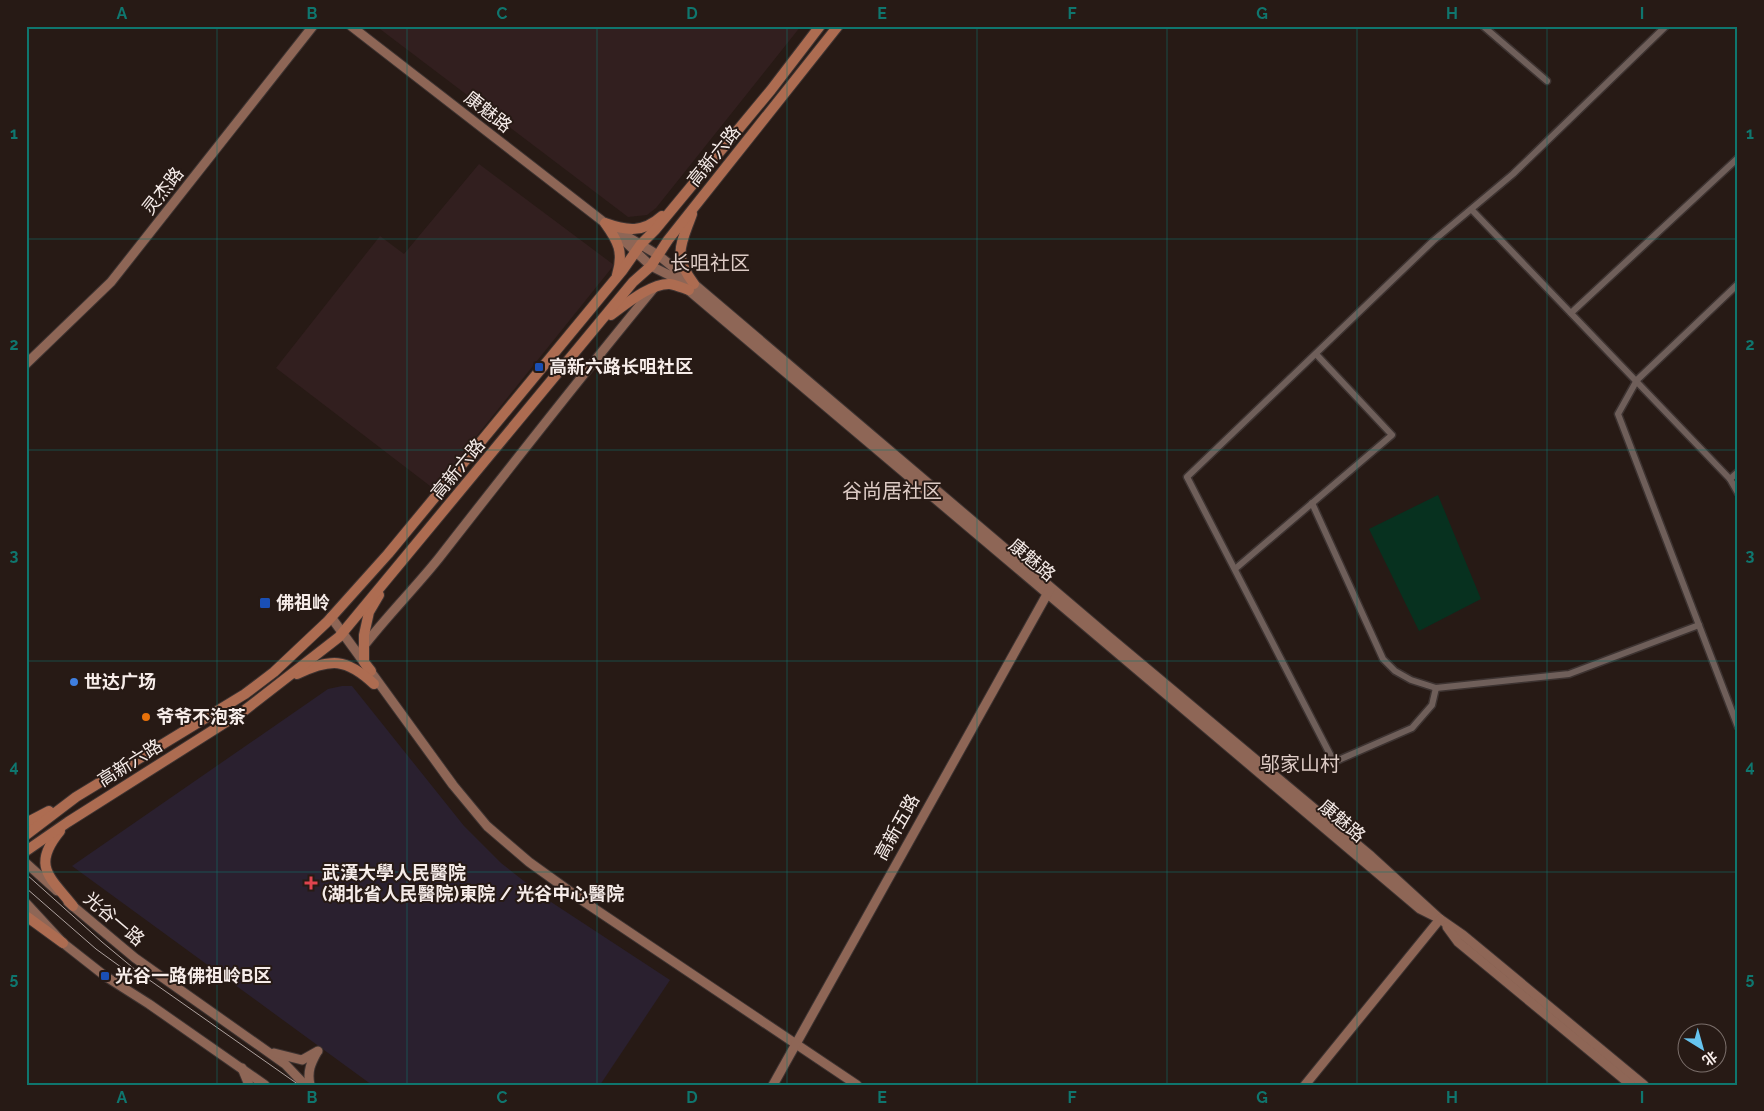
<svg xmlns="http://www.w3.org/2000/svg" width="1764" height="1111" font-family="Raleway,'Noto Sans SC',sans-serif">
<rect width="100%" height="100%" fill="#271a15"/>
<g fill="#321f1f">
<polygon points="376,26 801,26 656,208 647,215 628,217"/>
<polygon points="479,164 614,265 434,489 276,368 380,236 404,254"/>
</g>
<polygon fill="#2a202f" points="342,686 352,686 464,826 501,863 548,900 670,980 600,1085 372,1085 72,866 328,689"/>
<polygon fill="#07311f" points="1438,495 1481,599 1419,631 1369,529"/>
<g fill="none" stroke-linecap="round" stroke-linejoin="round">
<defs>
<g id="street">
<polyline points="1483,26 1547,81"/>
<polyline points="1472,210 1730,479 1738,493"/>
<polyline points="1738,284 1637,380 1618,414 1738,727"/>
<polyline points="1571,313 1738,158"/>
<polyline points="1730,479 1738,472"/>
<polyline points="1312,503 1383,659 1395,671 1411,680 1436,688 1569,674 1699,625"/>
<polyline points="1235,569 1392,435 1316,354"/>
<polyline points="1436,688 1432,705 1412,728 1334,762 1187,477 1433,241 1513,174 1666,26"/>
</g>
<g id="secondary">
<polyline points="351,26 605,223"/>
<polygon points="605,223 658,255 694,284 1108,636 1371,856 1440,919 1420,909 673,277 651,266"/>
<polyline points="26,364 111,282 313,26"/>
<polyline points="331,617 453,785 487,826 529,862 586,903 857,1085"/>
<path d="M363 647C387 616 415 588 439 558 510 467 581 376 654 288"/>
<polyline points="26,863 57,891"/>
<polyline points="68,902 135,958 285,1064 305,1085"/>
<polyline points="26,903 63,943 105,976 149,1004 265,1085"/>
<polyline points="1440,919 1463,935 1644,1085"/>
<polyline points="1447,927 1458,942 1631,1085"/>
<polyline points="274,1053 302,1060 318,1051"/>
<polyline points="242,1068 249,1085"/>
<path d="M310 1085C307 1071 311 1063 317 1052"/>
<polyline points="773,1085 1050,589"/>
<polyline points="1305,1085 1440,919"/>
</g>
<g id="primary">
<path d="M692 214C681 245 672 255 694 284"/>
<path d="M617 275C624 252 618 241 605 223 627 231 643 233 662 216"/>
<path d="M611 315C626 304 651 283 670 284 676 285 683 288 689 290"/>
<polyline points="371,671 364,662 364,635 369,612 379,595"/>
<path d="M297 674C331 658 346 658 374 684"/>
<polyline points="26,823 49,811"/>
<path d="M60 831C31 866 50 877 73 906"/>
<polyline points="26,835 76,797 245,694 274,672 327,622 388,554 622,271 641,244 655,230 771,90 820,26"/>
<polyline points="26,851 68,822 245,710 339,637 633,282 651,266 668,240 838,26"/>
<polyline points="26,916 63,943"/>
</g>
</defs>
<use href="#street" stroke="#3d3331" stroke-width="9"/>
<use href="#secondary" stroke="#3d3331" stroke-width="11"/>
<use href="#primary" stroke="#3d3331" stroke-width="12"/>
<use href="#street" stroke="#6f5f5a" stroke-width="6"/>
<use href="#secondary" stroke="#8e6656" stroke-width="9"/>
<use href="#primary" stroke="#ad6c51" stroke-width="10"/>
<g stroke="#ada19e" stroke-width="1">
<polyline points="26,874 102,942 138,972 299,1085"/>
<polyline points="26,888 96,949 136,978"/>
</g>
</g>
<path fill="none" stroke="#0f766e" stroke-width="1" stroke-opacity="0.55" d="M217 26V1085M407 26V1085M597 26V1085M787 26V1085M977 26V1085M1167 26V1085M1357 26V1085M1547 26V1085M26 239H1738M26 450H1738M26 661H1738M26 872H1738"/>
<g fill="#1a4fb4" stroke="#271a15" stroke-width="2">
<rect x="534" y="362" width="10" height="10" rx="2.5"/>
<rect x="259" y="597" width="12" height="12" rx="2.5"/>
<rect x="100" y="971" width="10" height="10" rx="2.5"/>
</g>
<circle fill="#3f7fe0" stroke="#271a15" stroke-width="2" cx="74" cy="682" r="5"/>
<circle fill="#e8710a" stroke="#271a15" stroke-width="2" cx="146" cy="717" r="5"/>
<path fill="#e0444e" stroke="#271a15" stroke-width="2" d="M308.5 875.5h5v5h5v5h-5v5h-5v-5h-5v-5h5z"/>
<g text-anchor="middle" stroke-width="4" stroke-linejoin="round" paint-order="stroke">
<g font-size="18" fill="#f6ece9" stroke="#271a15">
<text transform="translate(488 112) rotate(38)" y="6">康魅路</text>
<text transform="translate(714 156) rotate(-51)" y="6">高新六路</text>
<text transform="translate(163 191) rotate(-52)" y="6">灵杰路</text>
<text transform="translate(458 469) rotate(-50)" y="6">高新六路</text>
<text transform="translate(1032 560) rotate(40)" y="6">康魅路</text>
<text transform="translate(130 763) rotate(-32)" y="6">高新六路</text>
<text transform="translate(1342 821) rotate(40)" y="6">康魅路</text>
<text transform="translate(897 827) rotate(-61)" y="6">高新五路</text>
<text transform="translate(114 919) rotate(40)" y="6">光谷一路</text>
</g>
<g font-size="18" font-weight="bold" fill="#f6ece9" stroke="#271a15" text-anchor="start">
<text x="549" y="373">高新六路长咀社区</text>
<text x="276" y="609">佛祖岭</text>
<text x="84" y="688">世达广场</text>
<text x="156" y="723">爷爷不泡茶</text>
<text x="322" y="879">武漢大學人民醫院<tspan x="322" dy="21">(湖北省人民醫院)東院 / 光谷中心醫院</tspan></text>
<text x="115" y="982">光谷一路佛祖岭B区</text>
</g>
<g font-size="20" fill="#ddcbc5" stroke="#271a15">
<text x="710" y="270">长咀社区</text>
<text x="892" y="498">谷尚居社区</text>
<text x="1300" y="771">邬家山村</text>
</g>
</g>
<rect width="1764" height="1111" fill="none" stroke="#271a15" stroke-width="55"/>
<g transform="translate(1702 1048) rotate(143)"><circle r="24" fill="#271a15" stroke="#7a6e6a"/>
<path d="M0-4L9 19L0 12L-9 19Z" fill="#66c4ef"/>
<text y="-8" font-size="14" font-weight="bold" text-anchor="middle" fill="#f6ece9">北</text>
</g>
<rect x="28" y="28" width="1708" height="1056" fill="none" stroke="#0f766e" stroke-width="2"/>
<g font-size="16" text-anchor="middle" font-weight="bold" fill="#0f766e">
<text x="122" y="19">A</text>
<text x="312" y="19">B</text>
<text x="502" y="19">C</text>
<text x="692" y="19">D</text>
<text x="882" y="19">E</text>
<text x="1072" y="19">F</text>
<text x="1262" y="19">G</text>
<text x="1452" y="19">H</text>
<text x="1642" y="19">I</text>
<text x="14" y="139">1</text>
<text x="1750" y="139">1</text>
<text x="14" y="350">2</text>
<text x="1750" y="350">2</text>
<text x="14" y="561">3</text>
<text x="1750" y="561">3</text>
<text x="14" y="772">4</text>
<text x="1750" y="772">4</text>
<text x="14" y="984">5</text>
<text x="1750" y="984">5</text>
<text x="122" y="1103">A</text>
<text x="312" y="1103">B</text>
<text x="502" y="1103">C</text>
<text x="692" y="1103">D</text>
<text x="882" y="1103">E</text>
<text x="1072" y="1103">F</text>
<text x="1262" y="1103">G</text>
<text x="1452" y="1103">H</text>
<text x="1642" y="1103">I</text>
</g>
</svg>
